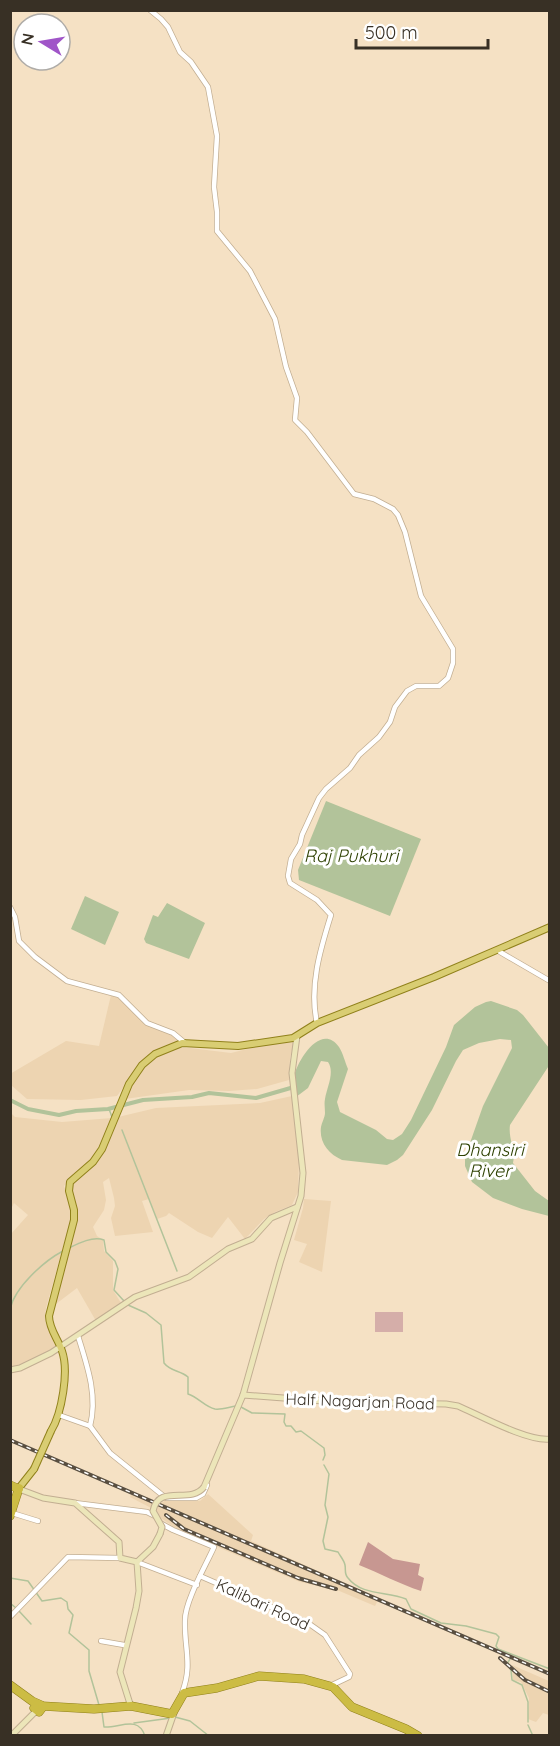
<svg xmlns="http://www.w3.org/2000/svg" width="560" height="1746" font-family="Quicksand,sans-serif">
<rect width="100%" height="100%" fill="#f5e1c4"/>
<g fill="#edd4b1">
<polygon points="111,995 120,999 147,1024 168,1032 179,1040 143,1060 117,1096 81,1100 27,1099 11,1085 10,1074 66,1041 99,1046"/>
<polygon points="294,1042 290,1058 289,1080 257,1089 229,1091 189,1090 125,1099 132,1082 147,1063 163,1053 177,1048 190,1048 231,1053 259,1046"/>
<polygon points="292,1096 299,1161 298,1192 292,1205 275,1212 264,1219 245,1239 228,1217 212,1238 198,1232 169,1213 166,1216 157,1219 149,1199 142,1201 153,1232 115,1236 111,1218 115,1206 114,1198 109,1178 103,1182 106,1200 104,1210 93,1227 97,1236 103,1240 104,1251 113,1261 113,1290 121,1303 96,1321 77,1288 52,1307 76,1217 71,1185 93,1164 107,1145 118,1117 156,1108 260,1103"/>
<polygon points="11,1113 15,1117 62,1122 112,1118 105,1138 94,1156 64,1186 72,1209 71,1219 46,1308 45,1321 57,1346 31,1361 11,1367 11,1234 28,1215 14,1203 11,1209"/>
<polygon points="304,1199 331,1201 322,1272 299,1262 307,1244 294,1240 303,1208"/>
<polygon points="133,1492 160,1504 169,1498 200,1501 208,1494 253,1535 251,1541 320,1572 332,1577 332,1579 378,1600 375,1606 337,1590 300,1582 182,1532 159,1517 153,1509 130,1497"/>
<polygon points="512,1665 549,1681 549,1715 543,1713 536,1722 528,1719 529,1698 521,1682 513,1680"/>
</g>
<rect fill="#d5aea9" x="375" y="1312" width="28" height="20"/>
<path fill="#c79791" d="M368 1542 393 1559 420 1564 418 1575 424 1578 421 1591C399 1584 380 1573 359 1565Z"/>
<g fill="#b2c39a">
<polygon points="326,801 421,839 390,916 299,880 298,870"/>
<polygon points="85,896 119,912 105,945 71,929"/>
<polygon points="167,903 205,923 189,959 146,943 144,939 153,915 158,917"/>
<path d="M491 1001 517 1010 523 1015 549 1048 550 1064 510 1125C508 1139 516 1150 513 1163L535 1191 549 1201V1216L522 1209 493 1198 472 1182 465 1166V1157L483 1106 512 1048 511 1040 500 1039 479 1043 463 1050 456 1061 432 1110 403 1155 397 1160 387 1165 342 1160C328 1154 319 1142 321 1127 322 1122 325 1117 325 1113 325 1108 324 1104 325 1099 327 1087 335 1072 328 1062L321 1061 308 1088 296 1097C296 1091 294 1083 294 1077 297 1061 321 1022 339 1047 343 1053 345 1062 348 1069L337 1102 340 1112 376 1130 387 1139 393 1140 402 1134 411 1120 446 1047 454 1025 475 1007 486 1002Z"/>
</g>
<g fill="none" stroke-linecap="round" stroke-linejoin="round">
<g stroke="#b2c39a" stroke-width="1.5">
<polyline points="109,1109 112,1117"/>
<polyline points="122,1130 177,1271"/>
<path d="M69 1248C79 1243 93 1236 104 1240L106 1252 115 1261 118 1269 114 1290 124 1301"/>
<path d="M128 1305 146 1313 161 1325 164 1363C171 1372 180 1370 188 1377V1394C198 1397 205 1407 215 1409 221 1410 229 1407 236 1406"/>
<path d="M10 1309C15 1287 44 1261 63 1251"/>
<polyline points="241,1407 252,1413 285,1414 284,1422 286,1426 291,1426 296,1432 301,1431 324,1448 325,1455 323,1460"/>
<path d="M324 1465 329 1474 325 1505 328 1517 323 1541 325 1549 338 1552C340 1556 344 1560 345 1565 346 1570 344 1574 348 1578 362 1596 387 1591 406 1599L411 1609 441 1623 466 1626 496 1634 499 1637 496 1646 498 1649 550 1669"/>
<polyline points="10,1578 28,1581 42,1601 61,1598 67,1602 68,1609 73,1615 69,1633 89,1650 89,1671 99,1705"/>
<polyline points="10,1603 16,1608"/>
<polyline points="19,1611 31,1624"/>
<polyline points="510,1659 507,1664 511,1670 512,1680 522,1685 528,1702 528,1722"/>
<path d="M102 1712 104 1727C120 1728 138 1715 145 1736"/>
<polyline points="175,1717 190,1721 209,1736"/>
<polyline points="134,1723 171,1718"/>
<polyline points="528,1725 533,1736"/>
</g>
<polyline stroke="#b2c39a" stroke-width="4" points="10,1100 28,1109 59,1115 76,1111 108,1109 143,1100 192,1097 209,1093 256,1098 294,1087"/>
<defs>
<g id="tertiary">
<path d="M150 10 161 19 168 27 180 52 191 62 208 87 217 136 214 187 217 212V231L250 271 275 319 286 367 297 398 295 420 307 432 354 494 374 499 393 509 398 515 405 532 421 596 453 649V663L448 678 439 686H416L407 691 395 707 390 722 379 737 359 755 350 768 326 789 319 798 302 835 300 844 291 859 288 876 290 883 317 900 331 915C320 950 309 987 317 1023"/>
<polyline points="10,907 15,917 19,941 35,957 67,981 119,995 147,1023 173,1033 185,1043"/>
<polyline points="500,952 550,981"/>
<path d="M78 1336C87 1365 98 1396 90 1426"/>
<polyline points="59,1415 90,1426 110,1453 166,1498 196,1498 203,1494 207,1485"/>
<polyline points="75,1503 147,1512 155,1516"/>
<polyline points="12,1513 38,1521"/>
<path d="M160 1523 173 1530 214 1547C206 1565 185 1601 185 1620 184 1649 193 1664 182 1693"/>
<polyline points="137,1562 197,1585"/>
<polyline points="200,1576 308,1623 325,1635 350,1674 349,1677 330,1686"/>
<polyline points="10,1617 68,1557 120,1558"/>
<polyline points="101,1641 124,1645"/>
</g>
<g id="secondary">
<polyline points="10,1370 20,1368 51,1353 135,1297 189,1277 228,1249 252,1239 271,1218 297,1207"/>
<path d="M243 1395 336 1402 446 1404 458 1406C479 1415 528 1442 550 1439"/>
<polyline points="204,1487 243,1395 280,1263 301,1196 303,1173 292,1073 297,1036"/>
<polyline points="19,1489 43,1498 75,1503 119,1542 120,1558 137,1562"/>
<polyline points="131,1707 120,1672 136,1608 139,1591 137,1562 153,1547 160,1534"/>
<polyline points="11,1736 36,1711"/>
<polyline points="166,1736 174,1713"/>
</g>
<g id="primary">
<path d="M51 1431C62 1413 69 1371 62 1351 58 1339 49 1329 49 1316L74 1220V1210L69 1191 70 1182 93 1162 102 1149 129 1084 142 1065 155 1054 182 1043 238 1046 293 1038 317 1023 434 977 550 927"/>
<polyline points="19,1488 34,1469"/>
</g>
<g id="trunk">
<polyline points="10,1485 19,1489"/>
<polyline points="10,1516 19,1488"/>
<polyline points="10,1685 32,1701 41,1705 42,1708 39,1712 34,1708 37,1704"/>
<polyline points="42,1706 94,1709 131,1706 172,1714 184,1693 217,1688 259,1676 304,1679 333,1687 352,1707 406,1729 418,1736"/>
</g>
</defs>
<use href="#tertiary" stroke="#c2ae92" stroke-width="6"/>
<use href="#secondary" stroke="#c2ae92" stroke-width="7"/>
<use href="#primary" stroke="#90811b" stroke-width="8"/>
<use href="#trunk" stroke="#90811b" stroke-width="9"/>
<use href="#tertiary" stroke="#fff" stroke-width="4.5"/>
<use href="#secondary" stroke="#ece6b9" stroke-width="5"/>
<use href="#primary" stroke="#d9cd73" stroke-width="6"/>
<use href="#trunk" stroke="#ccbc44" stroke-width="8"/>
<defs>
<g id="rail">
<polyline points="10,1440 550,1674"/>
<polyline points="166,1515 184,1529 298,1578 336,1589"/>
<polyline points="500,1658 525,1680 550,1692"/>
</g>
</defs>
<use href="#rail" stroke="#594f41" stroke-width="4"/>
<use href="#rail" stroke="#fff" stroke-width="1.5" stroke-dasharray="4.5" stroke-linecap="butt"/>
<defs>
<path id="secondary-bridge" d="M160 1534 162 1527 153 1511C159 1483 190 1505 204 1487"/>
<polyline id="primary-bridge" points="34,1469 51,1431"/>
</defs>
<use href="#secondary-bridge" stroke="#c2ae92" stroke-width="7" stroke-linecap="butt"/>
<use href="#primary-bridge" stroke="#90811b" stroke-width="8" stroke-linecap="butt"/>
<use href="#secondary-bridge" stroke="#ece6b9" stroke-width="5"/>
<use href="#primary-bridge" stroke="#d9cd73" stroke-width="6"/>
</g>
<g text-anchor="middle" stroke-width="6" stroke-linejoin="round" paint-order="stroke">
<g font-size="16" fill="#383025" stroke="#fff">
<text transform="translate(360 1401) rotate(2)" y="6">Half Nagarjan Road</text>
<text transform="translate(263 1604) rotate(25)" y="6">Kalibari Road</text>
</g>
<g font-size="18" font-style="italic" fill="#2d4000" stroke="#fff">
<text x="351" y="862">Raj Pukhuri</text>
<text x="490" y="1156">Dhansiri<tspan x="490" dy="21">River</tspan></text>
</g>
</g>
<rect width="560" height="1746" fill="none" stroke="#383025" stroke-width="24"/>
<g transform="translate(42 42) rotate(281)"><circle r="28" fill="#ffffff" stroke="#afaca8" stroke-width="1.5"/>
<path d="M0-4.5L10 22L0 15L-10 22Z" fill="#a055c8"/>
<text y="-9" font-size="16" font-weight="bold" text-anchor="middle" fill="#383025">N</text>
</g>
<path d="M356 39v9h132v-9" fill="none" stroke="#383025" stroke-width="3"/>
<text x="365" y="39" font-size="18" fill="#383025" stroke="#ffffff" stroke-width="4.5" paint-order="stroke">500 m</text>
</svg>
